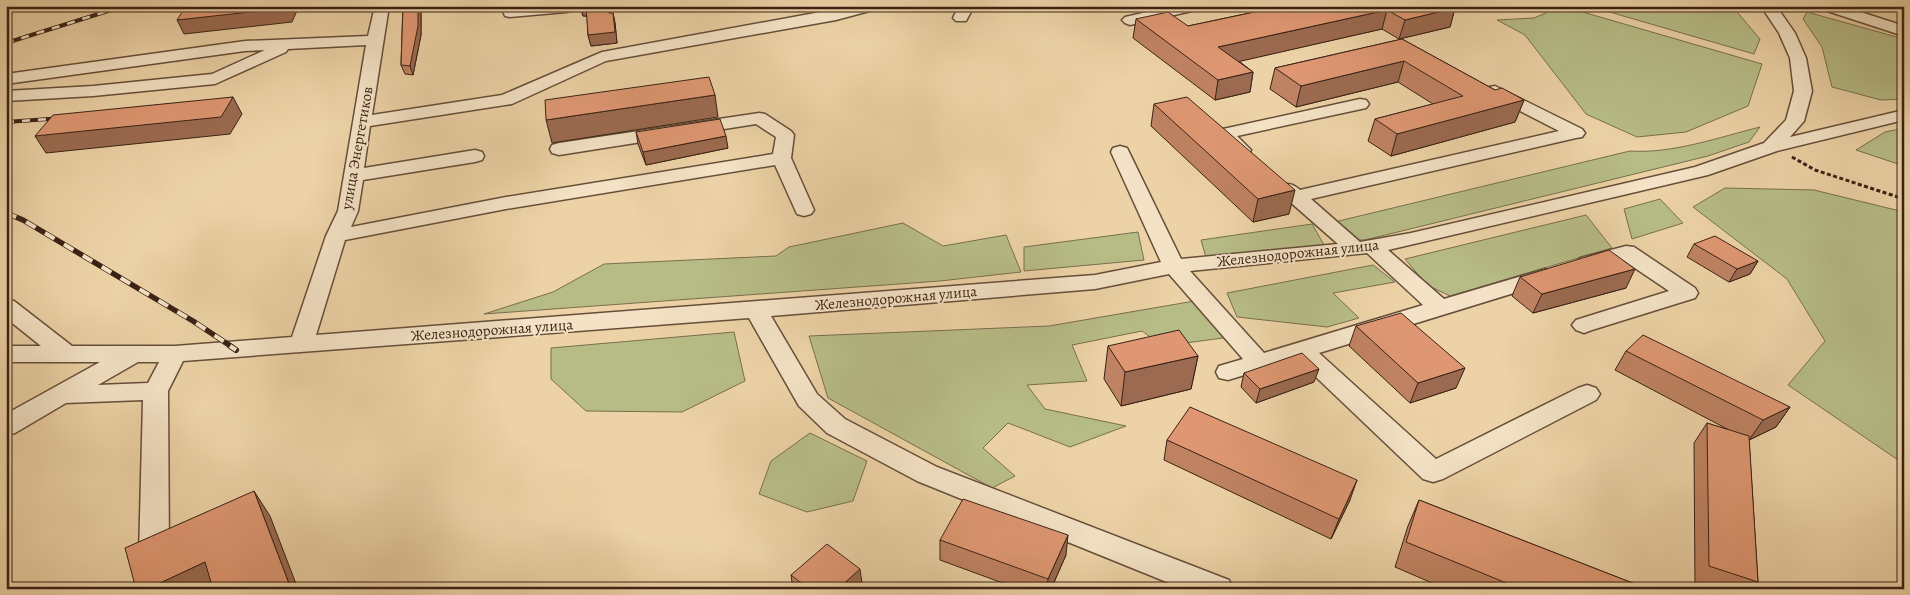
<svg xmlns="http://www.w3.org/2000/svg" width="1910" height="595" font-family="Alegreya,serif">
<rect width="100%" height="100%" fill="#ecd2a6"/>
<filter id="stains"><feTurbulence type="fractalNoise" baseFrequency=".004" numOctaves="4"/><feColorMatrix values="0 0 0 0 .2 0 0 0 0 .09 0 0 0 0 .02 0 0 0 .5 -.17"/></filter>
<radialGradient id="worn" r=".72"><stop offset=".6" stop-color="#630" stop-opacity="0"/><stop offset="1" stop-color="#630" stop-opacity=".3"/></radialGradient>
<g fill="#b7bc87" stroke="#786f4e">
<polygon points="1562,6 1762,64 1748,106 1686,132 1637,137 1586,114 1525,35 1497,20 1534,18"/>
<polygon points="1589,6 1732,6 1760,39 1754,54"/>
<polygon points="1807,12 1904,39 1904,99 1881,100 1832,87 1822,47 1803,19"/>
<path d="M1760 127 1749 142 1708 156 1365 240H1350L1322 225 1630 151C1672 154 1720 137 1760 127Z"/>
<polygon points="1904,128 1904,166 1856,150 1885,132"/>
<polygon points="1725,188 1814,190 1904,212 1904,464 1788,385 1825,341 1787,279 1693,207"/>
<polygon points="1660,199 1683,223 1632,239 1624,209"/>
<polygon points="1586,215 1612,248 1450,296 1427,285 1405,259"/>
<polygon points="903,223 943,246 1006,235 1021,272 940,281 484,314 553,292 604,264 776,256 789,247"/>
<polygon points="1312,224 1324,245 1207,261 1201,240"/>
<polygon points="1138,232 1144,260 1024,271 1024,247"/>
<polygon points="1373,265 1395,282 1333,293 1359,318 1327,327 1237,317 1227,293"/>
<polygon points="1206,299 1223,338 1163,346 1142,331 1072,345 1087,381 1027,385 1045,409 1126,426 1070,447 1008,423 983,448 1015,476 992,488 828,398 809,336 1049,326"/>
<polygon points="734,332 745,381 682,412 586,411 551,379 551,348"/>
<polygon points="810,433 867,461 853,501 807,512 759,494 771,461"/>
</g>
<g fill="none" stroke-linecap="round" stroke-linejoin="round">
<defs>
<g id="minor">
<path d="M375 6H389L372 115 502 95 602 52 853 6H879L877 9 836 20 606 61 512 104 370 126 364 168 475 150 482 152 484 156 482 160 475 162 363 180 358 211 351 227 506 197 773 154 776 137 756 124 559 155 552 153 550 149 552 145 559 143 759 113 765 114 791 131 794 135 791 158 814 210 811 214 804 216 797 214 775 165 506 209 345 240 316 335 1095 275 1161 262 1111 152 1113 148 1120 146 1127 148 1129 152 1181 259 1338 244 1280 193 1277 189 1280 185C1289 183 1293 184 1300 190L1559 131 1489 95 1486 91 1489 87 1495 86 1582 129 1585 133 1582 137 1576 138 1311 199 1360 242 1411 233 1695 167 1764 143 1786 120 1794 91 1790 58 1779 33 1761 6H1776L1795 33 1806 58 1812 91 1804 121 1790 137 1904 110V120L1777 151 1708 175 1388 250 1444 299 1545 269 1553 271 1556 276 1553 281 1319 353 1436 459 1578 388 1587 385 1596 388 1600 394 1596 400 1443 479 1433 482 1423 479 1297 359 1228 380 1219 378 1216 372 1219 366 1243 359 1169 274 1095 289 771 316 817 394 845 419 937 467 1229 580 1233 589H1184L917 481 827 433 799 406 749 318 183 361 168 391 169 555 164 564 154 567 144 564 139 555 143 400 66 403 15 433 6 435V414L100 362H6V346H41L6 318V299L14 301 72 346H175L292 337 326 236 338 211 366 45 288 49 286 52 215 84 93 96 6 101V91L93 86 212 74 265 50 245 51 6 84V74L245 41 368 36ZM1367 253 1423 305 1264 353 1190 271ZM138 362H159L148 383 98 385Z"/>
<polygon points="501,6 515,6 516,8 572,6 573,8 571,11 566,12 510,17 505,16"/>
<polygon points="959,6 974,6 966,21 956,21 953,18"/>
<polygon points="1174,6 1203,6 1201,9 1130,25 1125,23 1122,20 1125,17"/>
<polygon points="1819,6 1842,6 1904,26 1904,36 1821,9"/>
<path d="M1360 99 1366 100 1369 104 1366 108 1237 136 1251 150 1249 154C1235 157 1221 145 1214 134L1217 130 1223 129Z"/>
<polygon points="1626,246 1634,247 1695,288 1698,293 1695,298 1592,330 1584,333 1576,330 1572,325 1576,320 1669,291 1623,260 1588,270 1580,268 1577,263 1580,258"/>
</g>
</defs>
<use href="#minor" stroke="#664e39" stroke-width="3"/>
<polyline stroke="#3a2215" stroke-width="3" stroke-dasharray="4 2.5" stroke-linecap="butt" points="1792,157 1815,170 1904,199"/>
<use href="#minor" fill="#f3e2c5" fill-rule="evenodd"/>
<defs>
<g id="rail-far2">
<polyline points="6,43 124,6"/>
<polyline points="6,122 63,118"/>
</g>
<polyline id="rail-far1" points="6,213 23,220 193,321 232,347"/>
<polyline id="rail" points="230,346 236,350"/>
</defs>
<use href="#rail-far2" stroke="#3a2215" stroke-width="4"/>
<use href="#rail-far1" stroke="#3a2215" stroke-width="5.5"/>
<use href="#rail" stroke="#3a2215" stroke-width="6"/>
<use href="#rail-far2" stroke="#f3e2c5" stroke-width="2.5" stroke-dasharray="8" stroke-linecap="butt"/>
<use href="#rail-far1" stroke="#f3e2c5" stroke-width="4" stroke-dasharray="11" stroke-linecap="butt"/>
<use href="#rail" stroke="#f3e2c5" stroke-width="4.5" stroke-dasharray="14" stroke-linecap="butt"/>
</g>
<g fill="#bf8262" stroke="#3a2215">
<polygon points="403,6 419,6 421,13 421,35 413,75 405,74 401,65"/>
<polygon points="579,6 606,6 609,13 613,13 615,23 617,43 591,46 588,35 587,16 583,16"/>
<polygon points="1283,6 1455,8 1450,27 1399,39 1382,29 1239,61 1253,72 1250,92 1215,100 1133,38 1136,19 1188,26"/>
<polygon points="1402,39 1495,90 1524,100 1515,122 1391,156 1368,141 1375,119 1433,104 1398,82 1296,107 1270,89 1275,68"/>
<polygon points="1154,104 1289,214 1253,222 1151,126"/>
<polygon points="636,132 728,148 646,165 638,144"/>
<polygon points="1694,244 1758,261 1750,274 1729,282 1687,257"/>
<polygon points="1520,277 1626,288 1533,313 1512,296"/>
<polygon points="1356,326 1456,388 1410,403 1349,346"/>
<polygon points="1108,346 1198,356 1191,389 1121,406 1104,379"/>
<polygon points="1626,351 1790,407 1776,427 1749,440 1758,582 1753,589 1703,589 1695,586 1694,443 1707,423 1729,430 1615,370"/>
<polygon points="1244,373 1314,382 1256,403 1241,387"/>
<polygon points="1167,440 1350,500 1331,539 1164,460"/>
<polygon points="1419,500 1648,589 1446,589 1395,567 1408,526"/>
<polygon points="940,540 1066,555 1051,589 1019,589 940,560"/>
<polygon points="791,575 862,583 855,589 793,589"/>
</g>
<g fill="#9b6a50" stroke="#3a2215">
<polygon points="288,6 299,6 292,22 184,34 177,20"/>
<polygon points="418,6 421,13 421,35 413,75 410,66"/>
<polygon points="581,6 586,6 588,16 583,16"/>
<polygon points="1455,8 1450,27 1399,39 1405,20"/>
<polygon points="1387,10 1382,29 1215,67 1218,47"/>
<polygon points="613,13 615,23 617,43 591,46 588,35"/>
<polygon points="1404,61 1398,82 1296,107 1301,86"/>
<polygon points="1253,72 1250,92 1215,100 1218,80"/>
<polygon points="715,95 718,117 552,143 546,120"/>
<polygon points="233,97 242,114 230,134 46,153 35,136"/>
<polygon points="1524,100 1515,122 1391,156 1397,134"/>
<polygon points="726,136 728,148 646,165 643,152"/>
<polygon points="1295,190 1289,214 1253,222 1258,199"/>
<polygon points="1758,261 1750,274 1729,282 1737,269"/>
<polygon points="1635,269 1626,288 1533,313 1542,294"/>
<polygon points="1198,356 1191,389 1121,406 1125,372"/>
<polygon points="1465,368 1456,388 1410,403 1418,383"/>
<polygon points="1319,369 1314,382 1256,403 1260,389"/>
<polygon points="1790,407 1776,427 1749,440 1763,420"/>
<polygon points="1357,480 1350,500 1331,539 1339,519"/>
<polygon points="254,491 270,516 298,589 291,589"/>
<polygon points="1068,535 1066,555 1051,589 1047,589 1048,579"/>
<polygon points="205,562 222,589 147,589"/>
<polygon points="860,569 862,583 855,589 838,589"/>
</g>
<g fill="#de9772" stroke="#3a2215">
<polygon points="186,6 288,6 287,8 177,20"/>
<polygon points="403,6 418,6 418,26 410,66 401,65"/>
<polygon points="586,6 606,6 609,13 613,13 615,32 588,35"/>
<polygon points="1283,6 1451,6 1455,8 1405,20 1387,10 1218,47 1253,72 1218,80 1136,19 1168,12 1188,26"/>
<polygon points="1402,39 1495,90 1502,88 1524,100 1397,134 1375,119 1463,96 1404,61 1301,86 1275,68"/>
<polygon points="709,77 715,95 546,120 545,100"/>
<polygon points="233,97 221,117 35,136 53,115"/>
<polygon points="1187,97 1295,190 1258,199 1154,104"/>
<polygon points="720,119 726,136 643,152 636,132"/>
<polygon points="1715,236 1758,261 1737,269 1694,244"/>
<polygon points="1609,250 1635,269 1542,294 1520,277"/>
<polygon points="1401,313 1465,368 1418,383 1356,326"/>
<polygon points="1179,330 1198,356 1125,372 1108,346"/>
<polygon points="1643,335 1790,407 1763,420 1626,351"/>
<polygon points="1302,353 1319,369 1260,389 1244,373"/>
<polygon points="1190,407 1357,480 1339,519 1167,440"/>
<polygon points="1707,423 1749,436 1758,582 1709,566"/>
<polygon points="254,491 291,589 213,589 205,562 147,589 136,589 125,548"/>
<polygon points="963,499 1068,535 1048,579 940,540"/>
<polygon points="1419,500 1648,589 1521,589 1406,542"/>
<polygon points="827,544 860,569 838,589 809,589 791,575"/>
</g>
<g text-anchor="middle" stroke-width="4" stroke-linejoin="round" paint-order="stroke">
<g font-size="15" fill="#3a2215" stroke="#f3e2c5">
<text transform="translate(357 148) rotate(-80)" y="5">улица Энергетиков</text>
<text transform="translate(1298 253) rotate(-6)" y="5">Железнодорожная улица</text>
<text transform="translate(896 298) rotate(-5)" y="5">Железнодорожная улица</text>
<text transform="translate(492 330) rotate(-4)" y="5">Железнодорожная улица</text>
</g>
</g>
<rect width="1910" height="595" fill="none" stroke="#ecd2a6" stroke-width="25"/>
<rect x="8" y="8" width="1895" height="580" fill="none" stroke="#3a2215" stroke-width="2.5"/>
<rect x="12" y="12" width="1885" height="570" fill="none" stroke="#3a2215"/>
<rect width="100%" height="100%" filter="url(#stains)"/>
<rect width="100%" height="100%" fill="url(#worn)"/>
</svg>
